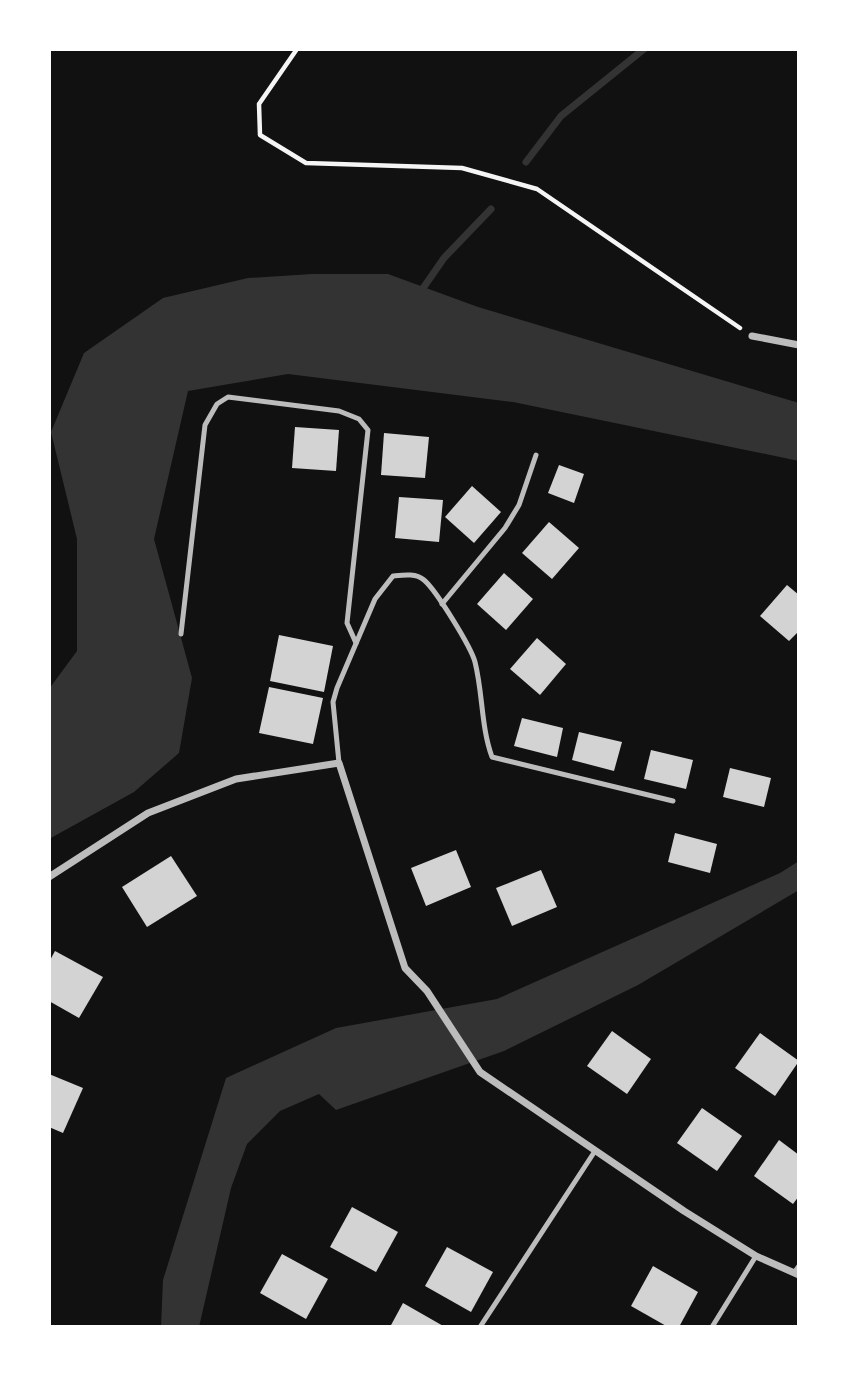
<svg xmlns="http://www.w3.org/2000/svg" width="848" height="1376" font-family="Montserrat,sans-serif">
<rect width="100%" height="100%" fill="#111"/>
<g fill="#333">
<polygon points="312,274 388,274 478,307 799,403 799,461 513,402 288,374 188,391 154,539 192,678 179,753 134,792 49,839 49,689 77,651 77,539 51,432 84,353 163,298 248,278"/>
<polygon points="799,861 799,890 638,985 504,1051 336,1110 319,1094 280,1111 247,1144 231,1188 199,1327 161,1327 163,1280 226,1078 336,1028 497,999 780,873"/>
</g>
<g fill="none" stroke-linecap="round" stroke-linejoin="round">
<g stroke="#333" stroke-width="7">
<polyline points="526,162 561,116 644,49"/>
<polyline points="419,294 444,258 491,209"/>
</g>
</g>
<g fill="#d3d3d3">
<polygon points="295,427 339,430 336,471 292,468"/>
<polygon points="384,433 429,437 425,478 381,475"/>
<polygon points="559,465 584,474 574,503 548,493"/>
<polygon points="472,486 501,512 474,543 445,517"/>
<polygon points="399,497 443,500 439,542 395,538"/>
<polygon points="549,522 579,548 552,579 522,553"/>
<polygon points="504,573 533,599 506,630 477,604"/>
<polygon points="787,585 799,595 799,631 789,641 760,616"/>
<polygon points="279,635 333,646 324,692 270,681"/>
<polygon points="537,638 566,664 540,695 510,669"/>
<polygon points="269,687 323,698 313,744 259,733"/>
<polygon points="522,718 563,728 557,757 514,746"/>
<polygon points="579,732 622,742 614,771 572,760"/>
<polygon points="651,750 693,760 686,789 644,779"/>
<polygon points="730,768 771,778 764,807 723,797"/>
<polygon points="675,833 717,844 710,873 668,862"/>
<polygon points="456,850 471,887 426,906 411,868"/>
<polygon points="171,856 197,896 147,927 122,887"/>
<polygon points="541,870 557,907 512,926 496,888"/>
<polygon points="55,951 103,977 79,1018 49,1001 49,962"/>
<polygon points="612,1031 651,1059 627,1094 587,1066"/>
<polygon points="760,1033 799,1061 775,1096 735,1068"/>
<polygon points="49,1074 83,1088 63,1133 49,1127"/>
<polygon points="702,1108 742,1136 717,1171 677,1143"/>
<polygon points="779,1140 799,1155 799,1196 793,1204 754,1176"/>
<polygon points="352,1207 398,1232 376,1272 330,1247"/>
<polygon points="447,1247 493,1272 471,1312 425,1286"/>
<polygon points="282,1254 328,1279 306,1319 260,1293"/>
<polygon points="653,1266 698,1292 679,1327 668,1327 631,1306"/>
<polygon points="403,1303 445,1327 390,1327"/>
</g>
<g fill="none" stroke-linecap="round" stroke-linejoin="round">
<polyline stroke="#f5f5f5" stroke-width="4.5" points="297,49 259,104 260,135 306,163 462,168 537,189 740,328"/>
<g stroke="#bcbcbc" stroke-width="5">
<polyline points="442,604 505,528 519,505 536,455"/>
<polyline points="181,634 205,425 217,404 228,397 339,411 359,419 368,430 347,623 356,643"/>
<path d="M339 763 333 702 337 688 375 599 393 576C403 575 416 573 424 580 436 590 471 647 475 662 483 694 481 727 492 757L673 801"/>
<polyline points="794,1273 799,1266"/>
<polyline points="480,1327 595,1151"/>
<polyline points="712,1327 756,1256"/>
</g>
<g stroke="#bcbcbc" stroke-width="7">
<polyline points="752,336 799,345"/>
<polyline points="49,877 148,813 236,779 339,763 405,968 427,991 480,1072 684,1211 756,1256 799,1275"/>
</g>
</g>
<rect width="848" height="1376" fill="none" stroke="#ffffff" stroke-width="102"/>
</svg>
